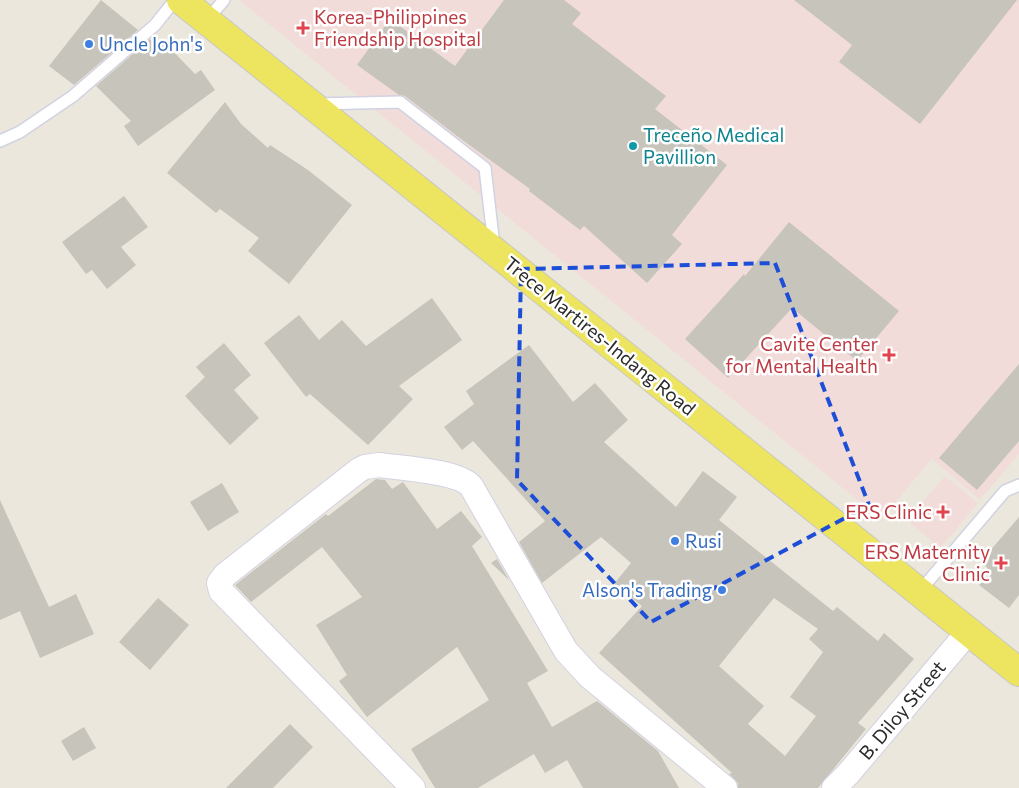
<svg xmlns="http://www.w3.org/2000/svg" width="1019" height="788" font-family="Commissioner,sans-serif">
<rect width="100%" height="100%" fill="#ece7dc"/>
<g fill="#f2dcd9">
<polygon points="239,0 1019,0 1019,454 980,500 932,459 881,519"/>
<polygon points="945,476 978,503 940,548 907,520"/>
</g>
<g fill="#c7c4bc" fill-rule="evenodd">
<polygon points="101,0 138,30 74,85 49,66"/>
<polygon points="504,0 564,0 581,13 572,24 666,96 655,109 727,165 672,235 682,244 647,283 584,226 580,230 529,191 530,189 457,136 405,96 399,95 357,65 390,19 455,66"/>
<polygon points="794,0 1017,0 920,124 839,62 852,45"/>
<polygon points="150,39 160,47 165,43 195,74 201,70 215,90 138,146 124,126 131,121 96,86"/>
<polygon points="225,102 241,124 268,148 270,145 308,170 352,205 289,284 248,251 259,238 220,209 216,213 167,173"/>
<polygon points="124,196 148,227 121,247 136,265 107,289 92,270 86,274 62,242"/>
<polygon points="789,222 899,311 857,361 792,308 728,378 685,339 744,274 745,276"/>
<polygon points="432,298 462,340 399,386 413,399 368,445 310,394 306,397 264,343 299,315 319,340 342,320 366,346"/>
<polygon points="224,343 251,375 234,390 259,418 230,445 185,396 205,377 196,367"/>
<path d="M529 345 573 402 595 383 628 420 604 442 676 507 703 471 737 497 719 520 833 611 837 607 878 641 884 633 914 659 858 723 866 729 818 788H738V783L729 774 732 773 599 653 642 606 614 584 631 563 601 537 542 583 519 542 545 521 473 441 462 450 444 427 474 404 466 391ZM774 598 818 629 809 639 823 652 790 697 816 716 785 756 748 724 764 706 719 666Z"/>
<polygon points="1019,364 1019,441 977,490 939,458"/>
<polygon points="376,479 385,480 392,489 403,482 437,529 461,511 482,537 472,546 548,671 527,683 552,727 597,701 658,751 679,788 583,788 567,760 545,773 534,754 478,788 435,788 411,749 489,700 457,647 367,717 339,681 347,675 316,625 362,597 322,547 251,602 235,585 326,514 328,516"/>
<polygon points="222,483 239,512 208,531 190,502"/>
<polygon points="0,500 49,607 76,594 94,634 40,658 20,611 0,620"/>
<polygon points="1019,517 1019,595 1009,608 979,585 991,574 982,560"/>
<polygon points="497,559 509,580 491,563"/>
<polygon points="158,598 189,625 150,670 119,642"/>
<polygon points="290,724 313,747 273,788 226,788"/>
<polygon points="84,727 96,748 73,761 61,741"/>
</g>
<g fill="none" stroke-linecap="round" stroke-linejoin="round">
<defs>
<g id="lane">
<polyline points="206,21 224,0"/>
<polyline points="317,104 400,102 485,168 494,246"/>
<polyline points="0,141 20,132 73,96 155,25 175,0"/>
<polyline points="920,591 1005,491 1019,485"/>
</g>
<g id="street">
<path d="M413 788 221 591 219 583 225 575 359 470 365 467 379 465C401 468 458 471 471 486L566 651 590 677 725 788"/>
<polyline points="834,788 848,774 969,631"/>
</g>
<polyline id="primary" points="181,0 1019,672"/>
</defs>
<use href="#lane" stroke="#d1d2e2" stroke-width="14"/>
<use href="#street" stroke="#d1d2e2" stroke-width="26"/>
<use href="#primary" stroke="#c8c8c8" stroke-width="30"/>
<use href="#lane" stroke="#fff" stroke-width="11"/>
<use href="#street" stroke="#fff" stroke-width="24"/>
<use href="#primary" stroke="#ede460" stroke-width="28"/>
</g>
<path fill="none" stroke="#1d4ed8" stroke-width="4" stroke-dasharray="10 6" stroke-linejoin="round" d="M775 263 869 505 651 622 517 480 521 269Z"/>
<g fill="#e0444e" stroke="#fff" stroke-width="2">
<path d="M300.5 20.5h5v5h5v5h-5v5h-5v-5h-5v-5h5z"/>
<path d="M886.5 347.5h5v5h5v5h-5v5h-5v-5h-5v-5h5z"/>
<path d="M940.5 504.5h5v5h5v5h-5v5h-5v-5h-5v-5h5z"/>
<path d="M998.5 555.5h5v5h5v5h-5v5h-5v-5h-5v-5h5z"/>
</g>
<g fill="#3f7fe0" stroke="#fff" stroke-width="2">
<circle cx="89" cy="44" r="5"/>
<circle cx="675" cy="541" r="5"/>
<circle cx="722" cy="590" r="5"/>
</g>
<circle fill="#0f9aa8" stroke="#fff" stroke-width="2" cx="633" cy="146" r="5"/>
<g text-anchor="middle" stroke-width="5" stroke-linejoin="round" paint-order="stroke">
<g font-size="19" fill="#be3a42" stroke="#fff" text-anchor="end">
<text x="314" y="24" text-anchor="start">Korea-Philippines<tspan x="314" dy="22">Friendship Hospital</tspan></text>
<text x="878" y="351">Cavite Center<tspan x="878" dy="22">for Mental Health</tspan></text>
<text x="932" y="519">ERS Clinic</text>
<text x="990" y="559">ERS Maternity<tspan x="990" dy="22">Clinic</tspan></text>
</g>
<g font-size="19" fill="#366cbe" stroke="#fff" text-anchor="start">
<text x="99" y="51">Uncle John's</text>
<text x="685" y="548">Rusi</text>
<text x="712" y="597" text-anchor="end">Alson's Trading</text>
</g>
<g font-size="19" fill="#0d838f" stroke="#fff" text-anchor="start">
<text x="643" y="142">Treceño Medical<tspan x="643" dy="22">Pavillion</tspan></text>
</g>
<g font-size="19" fill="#2a2a2a" stroke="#fff">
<text transform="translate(600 336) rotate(39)" y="7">Trece Martires-Indang Road</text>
<text transform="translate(902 710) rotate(-50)" y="7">B. Diloy Street</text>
</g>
</g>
</svg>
